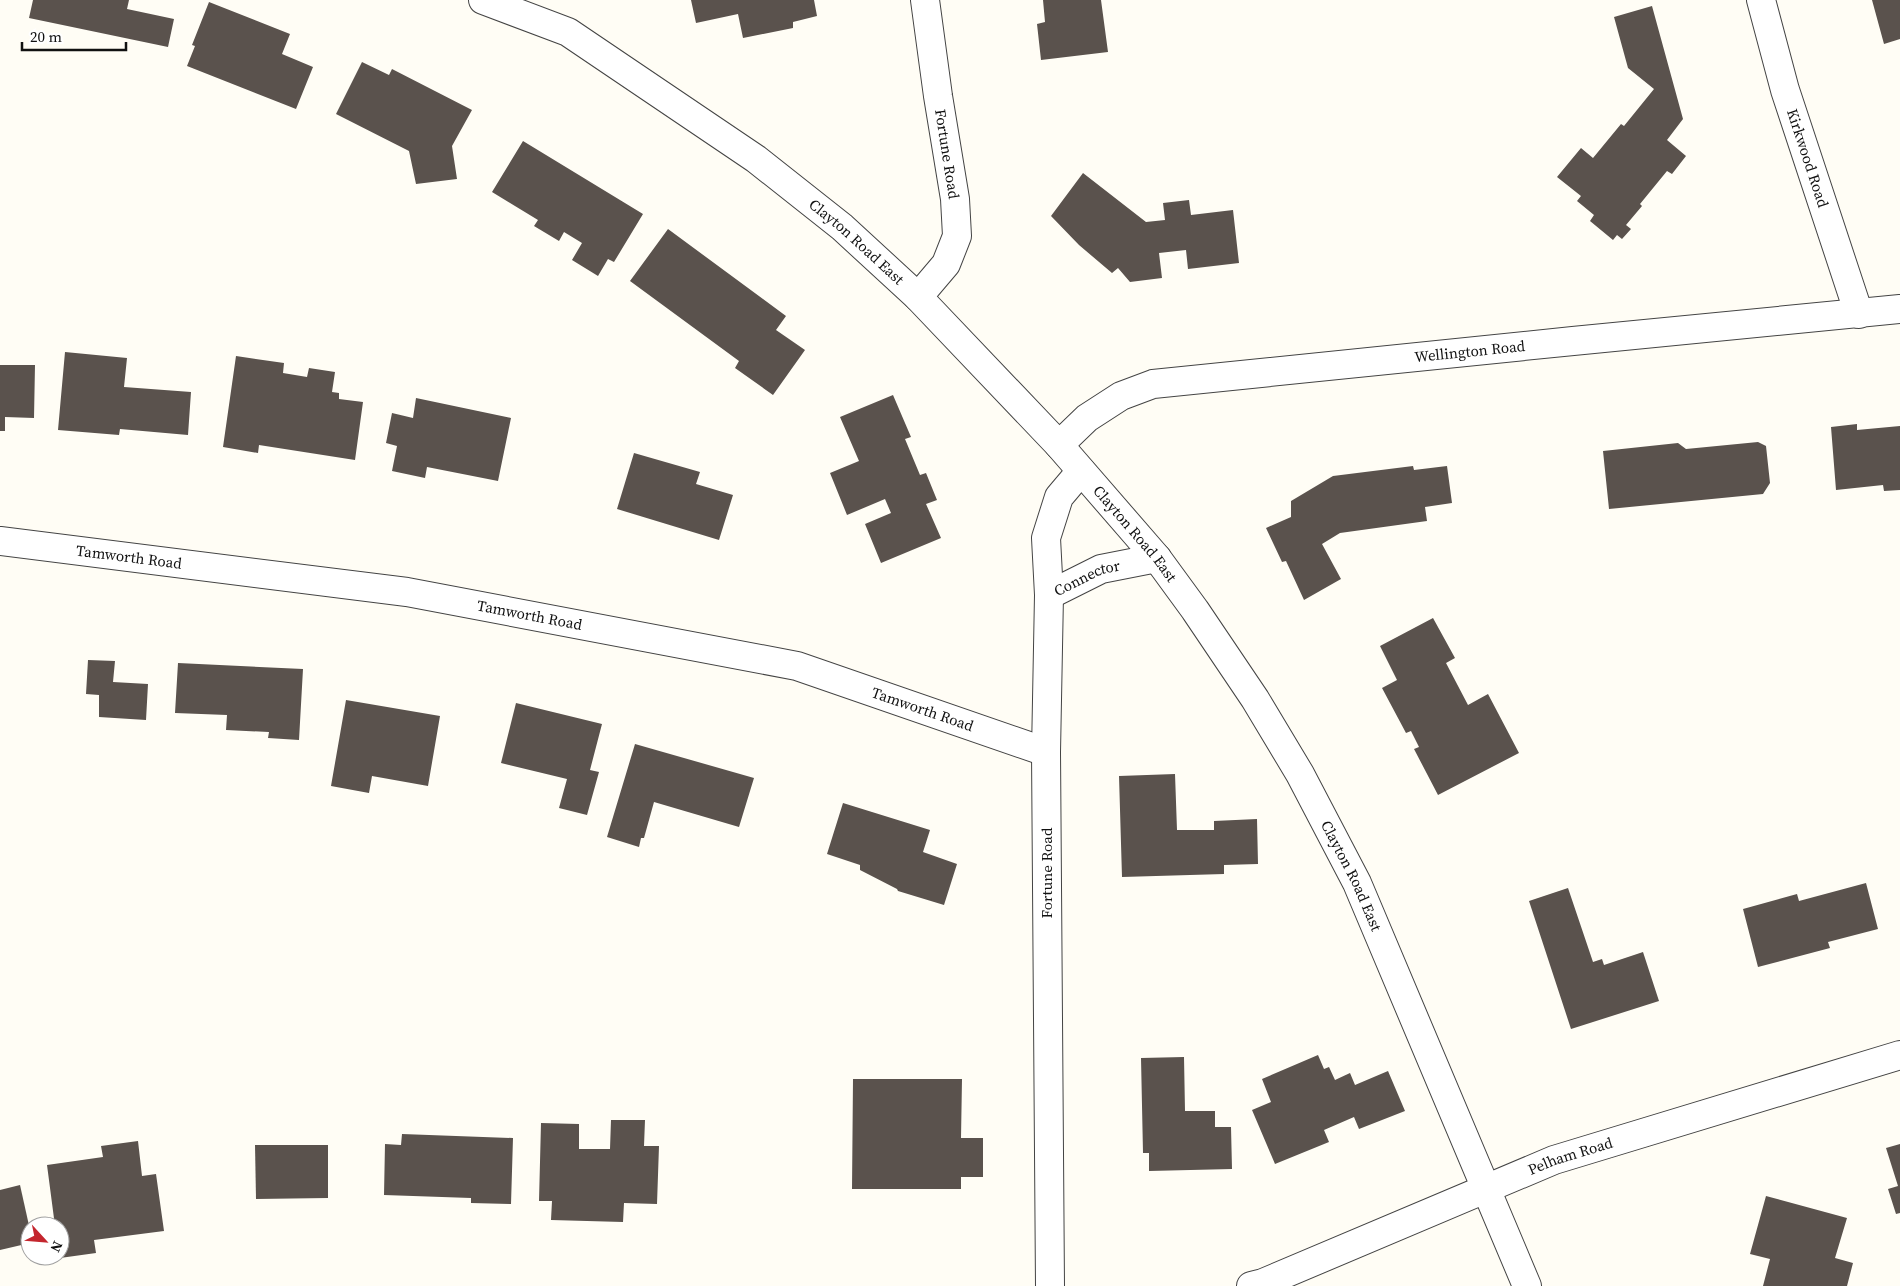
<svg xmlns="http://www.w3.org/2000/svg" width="1900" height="1286" font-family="'Source Serif 4',serif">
<rect width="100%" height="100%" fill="#fffdf5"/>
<g fill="#5a524d">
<polygon points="33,0 129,0 127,9 174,19 168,47 29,18"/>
<polygon points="691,0 814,0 817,16 793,22 793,28 743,38 738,14 696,23"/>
<polygon points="1043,0 1101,0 1108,52 1041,60 1037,24 1045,22"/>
<polygon points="1872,0 1900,0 1900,39 1884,44"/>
<polygon points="209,2 290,34 282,54 313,67 296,109 187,66 195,46 192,45"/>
<polygon points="1652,6 1683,119 1667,140 1686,156 1672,174 1667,171 1640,204 1642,206 1626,225 1631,229 1622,239 1617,235 1613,240 1590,221 1594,215 1577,201 1581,196 1557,177 1581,148 1593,158 1621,124 1624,126 1654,89 1628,68 1614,17"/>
<polygon points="362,62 389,75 392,69 472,110 452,146 457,179 416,184 409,151 336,114"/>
<polygon points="523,141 643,214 614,262 608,259 598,276 572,260 582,243 564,232 559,241 534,226 538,220 492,192"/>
<polygon points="1083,173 1146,222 1165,220 1163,203 1189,200 1191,215 1233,210 1239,263 1188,269 1186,250 1159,253 1162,278 1130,282 1118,268 1112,273 1079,245 1051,216"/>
<polygon points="668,229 786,316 776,330 805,350 773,395 735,368 739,361 630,281"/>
<polygon points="65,352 127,358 124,387 191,392 188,435 120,429 119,435 58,430"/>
<polygon points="236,356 284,363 283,373 307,377 309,368 335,372 332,392 339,393 339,399 363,402 355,460 259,445 258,453 223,447"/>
<polygon points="0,365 35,365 34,418 5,417 5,431 0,431"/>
<polygon points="893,395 911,437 905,439 920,475 926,473 937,500 926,504 941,538 881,563 865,524 891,513 885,499 847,515 830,473 859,461 840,417"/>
<polygon points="416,398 511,418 498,481 427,467 425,478 392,471 397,446 386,443 392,413 413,418"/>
<polygon points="1857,424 1857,430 1900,426 1900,490 1884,491 1883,485 1836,490 1831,427"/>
<polygon points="1758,442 1766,446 1770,483 1763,494 1609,509 1603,451 1678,443 1686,449"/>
<polygon points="634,453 700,472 696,484 733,495 719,540 617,509"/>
<polygon points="1413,466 1414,470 1447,466 1452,503 1425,507 1427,521 1340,533 1322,544 1341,579 1304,600 1286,561 1282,562 1266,528 1291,517 1291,501 1333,476"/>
<polygon points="1433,618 1455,658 1446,663 1468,705 1488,694 1519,753 1438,795 1414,749 1419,747 1411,731 1406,733 1382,688 1397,680 1380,646"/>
<polygon points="88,660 115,661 113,682 148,684 146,720 99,717 99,695 86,694"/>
<polygon points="178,663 303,669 299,740 268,738 269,732 226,730 227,715 175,713"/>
<polygon points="346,700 440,716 428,786 372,776 369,793 331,786"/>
<polygon points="516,703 602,724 590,770 599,772 587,815 559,808 567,779 501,763"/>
<polygon points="635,744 754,778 739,827 654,802 644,838 641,838 639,847 607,837"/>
<polygon points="1175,774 1177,830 1214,830 1214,821 1257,819 1258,864 1224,865 1224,874 1122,877 1119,776"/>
<polygon points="843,803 930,830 923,852 957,864 944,905 898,891 897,889 860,870 860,865 827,854"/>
<polygon points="1866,883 1878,929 1828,942 1830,948 1758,967 1743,909 1797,894 1799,901"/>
<polygon points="1568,888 1593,962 1602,959 1604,965 1643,952 1659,1001 1571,1029 1529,901"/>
<polygon points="1318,1055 1324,1069 1329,1067 1335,1080 1350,1073 1355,1085 1388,1071 1405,1111 1359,1129 1354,1117 1324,1130 1329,1142 1275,1164 1252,1110 1271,1102 1262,1079"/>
<polygon points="1184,1057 1185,1111 1215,1111 1215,1127 1231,1127 1232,1169 1149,1171 1149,1153 1143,1153 1141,1058"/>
<polygon points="853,1079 962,1079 961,1138 983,1138 983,1177 961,1177 961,1189 852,1189"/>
<polygon points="611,1120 645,1120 644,1146 659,1146 657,1204 624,1203 623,1222 551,1220 552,1201 539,1201 541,1123 579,1124 579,1149 610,1149"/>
<polygon points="402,1134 513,1138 511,1204 471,1203 471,1198 384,1195 385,1144 401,1145"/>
<polygon points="138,1141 142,1176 156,1174 164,1231 94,1240 96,1253 60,1258 60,1226 55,1226 47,1165 103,1157 101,1146"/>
<polygon points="1900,1144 1900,1213 1896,1214 1888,1189 1898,1186 1886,1148"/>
<polygon points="255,1145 328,1145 328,1198 256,1199"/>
<polygon points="20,1185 30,1230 30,1243 0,1250 0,1190"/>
<polygon points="1766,1196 1847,1218 1835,1258 1853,1263 1847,1286 1763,1286 1770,1259 1750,1254"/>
</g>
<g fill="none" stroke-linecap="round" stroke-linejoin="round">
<defs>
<g id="street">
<path id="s1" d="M483 0 568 32 756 159 842 227 918 297 1059 445 1157 558 1195 610 1255 699 1300 774 1357 883 1527 1286"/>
<path id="s2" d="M1761 0 1785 90 1859 314"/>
<polyline points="918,297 946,264 957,236 955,199 938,96 925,0"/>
<path id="s3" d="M1059 445 1087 418 1121 396 1153 384 1573 341 1900 309"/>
<path id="s4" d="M0 541 407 592 797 666 1046 752"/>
<path id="s5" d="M1049 595 1101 569 1157 558"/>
<polyline points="1050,1286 1046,752 1049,595 1046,538 1059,497 1081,471"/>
<path id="s6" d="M1251 1286 1263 1283 1554 1160 1900 1055"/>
</g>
</defs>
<use href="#street" stroke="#444" stroke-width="30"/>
<use href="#street" stroke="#fff" stroke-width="28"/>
</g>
<g text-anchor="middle" stroke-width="5" stroke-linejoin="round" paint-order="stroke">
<g font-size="15" fill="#111" stroke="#fff">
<text transform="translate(947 154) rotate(81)" y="5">Fortune Road</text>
<text dy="5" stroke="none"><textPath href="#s2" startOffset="165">Kirkwood Road</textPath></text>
<text dy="5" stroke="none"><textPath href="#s1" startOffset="448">Clayton Road East</textPath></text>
<text dy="5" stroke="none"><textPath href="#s3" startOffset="432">Wellington Road</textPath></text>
<text dy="5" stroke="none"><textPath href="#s1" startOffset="852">Clayton Road East</textPath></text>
<text dy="5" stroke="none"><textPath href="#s4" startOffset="130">Tamworth Road</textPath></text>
<text dy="5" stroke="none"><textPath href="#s5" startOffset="42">Connector</textPath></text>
<text dy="5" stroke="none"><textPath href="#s4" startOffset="535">Tamworth Road</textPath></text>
<text dy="5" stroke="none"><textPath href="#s4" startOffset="940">Tamworth Road</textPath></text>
<text transform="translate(1047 873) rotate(-90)" y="5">Fortune Road</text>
<text dy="5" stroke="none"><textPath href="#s1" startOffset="1258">Clayton Road East</textPath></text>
<text dy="5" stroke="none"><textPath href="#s6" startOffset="345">Pelham Road</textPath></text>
</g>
</g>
<g transform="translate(45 1241) rotate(116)"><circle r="24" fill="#ffffff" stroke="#a0a0a0"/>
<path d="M0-4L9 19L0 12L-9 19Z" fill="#c4262e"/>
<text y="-8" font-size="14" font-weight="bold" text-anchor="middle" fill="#111111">N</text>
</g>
<path d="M22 42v8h104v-8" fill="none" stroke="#111111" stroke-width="2.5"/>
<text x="30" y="42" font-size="15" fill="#111111" stroke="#ffffff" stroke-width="4" paint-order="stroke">20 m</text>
</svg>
